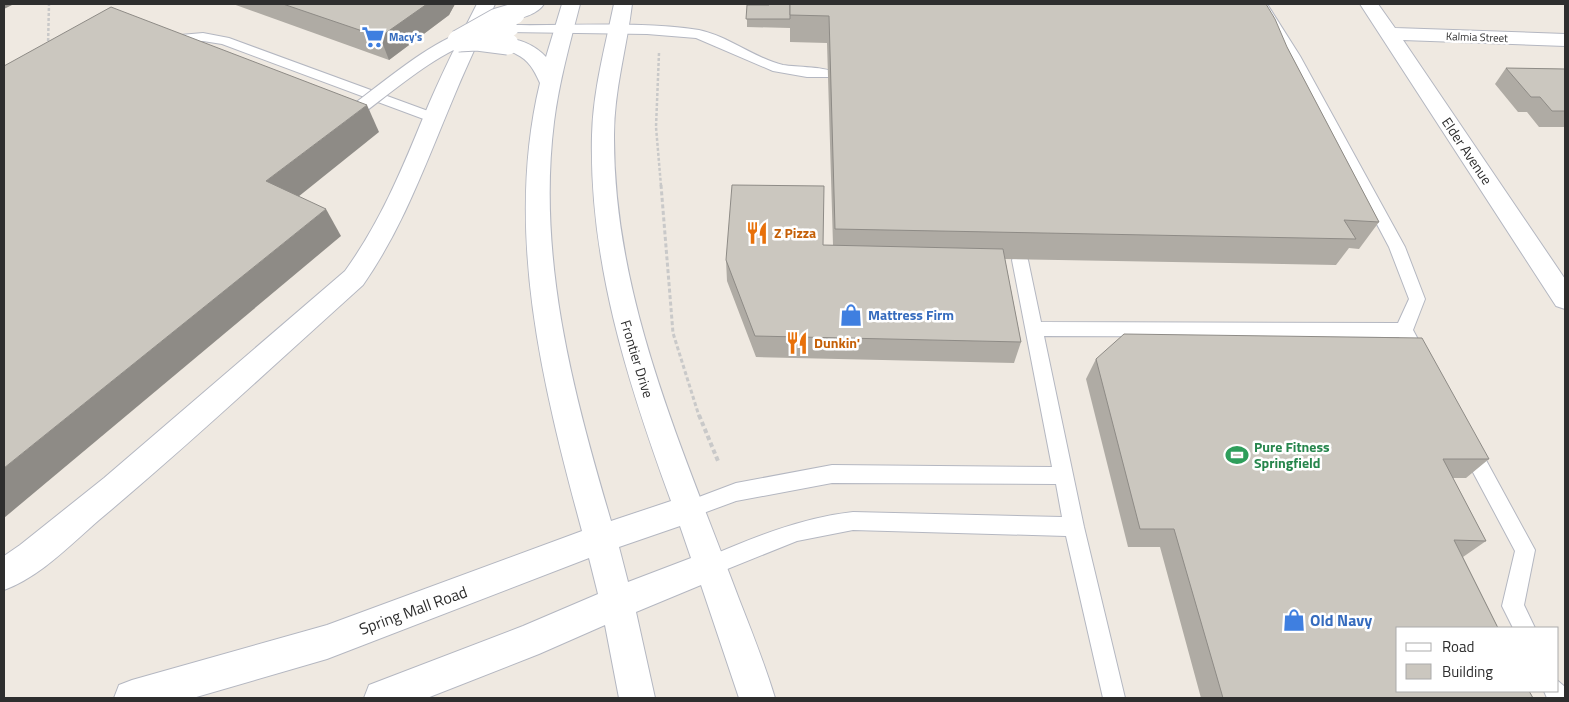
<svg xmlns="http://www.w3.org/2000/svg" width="1569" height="702" font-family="'Titillium Web',sans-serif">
<rect width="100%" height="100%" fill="#efe9e1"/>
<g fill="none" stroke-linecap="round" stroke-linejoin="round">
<defs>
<g id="service">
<path d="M1255 4H1267L1300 56 1405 247 1425 299 1413 330 1428 358 1425 363 1419 365 1413 363 1399 337 1044 336 1084 527 1125 698H1103L1066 536 853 530 797 541 710 576 703 573 700 566 703 559C752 538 800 518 853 512L1062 517 1056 484 832 483 736 501 690 518 683 515 680 509 683 503 736 483 832 465 1052 467 1012 260 1014 256H1026L1028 260 1041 322 1398 323 1409 299 1389 247 1288 56Z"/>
<path d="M512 25C570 26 642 21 699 30 728 36 754 58 783 65 794 67 830 67 835 73L828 77H807L773 71 696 38 647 34 508 32 506 29Z"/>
<polygon points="203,33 229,38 439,115 441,118 434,122 429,121 222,44 203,41 169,44 163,40 169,36"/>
<polygon points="1468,438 1475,440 1535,550 1524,605 1535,628 1513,628 1502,606 1515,551 1459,446 1461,440"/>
<polygon points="1558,681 1565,687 1565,698 1547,698 1544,691 1558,691"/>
</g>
<g id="minor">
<path d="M477 4H495C480 38 464 71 450 106 424 168 402 229 363 285 275 364 189 445 99 520 70 545 40 577 4 590V556L20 545 104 478 345 271C379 224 401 172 423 118 439 79 458 41 477 4Z"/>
<polygon points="1360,4 1378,4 1395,28 1565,34 1565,46 1403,40 1565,279 1565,309 1556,306"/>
</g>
<g id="secondary">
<path d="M520 4H544C538 14 518 21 507 18L504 14 507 10Z"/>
<path d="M562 4H580C570 43 559 82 554 122 537 258 573 392 611 521L671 501C628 383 589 263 592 135 593 91 605 47 614 4H632C627 47 614 90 614 135 613 298 683 449 739 599 752 632 765 665 775 698H739L701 585 636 612 655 698H619L605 625 539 654 427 698H364L369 685 523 626 598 594 589 558 327 659 193 698H114L119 685 132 680 327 625 582 531C543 387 504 232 540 83 534 70 529 60 516 54 510 50 502 50 498 44L501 40C517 36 536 46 546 57ZM680 526 691 558 628 582 619 547Z"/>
</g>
</defs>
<use href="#service" stroke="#b4b7c1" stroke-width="2"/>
<use href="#minor" stroke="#b4b7c1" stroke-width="2"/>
<use href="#secondary" stroke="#b4b7c1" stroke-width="2"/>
<polyline stroke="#c9c9c9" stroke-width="2.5" stroke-dasharray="3 2" stroke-linecap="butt" points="659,53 656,127 661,186"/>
<polyline stroke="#c9c9c9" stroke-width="3" stroke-dasharray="4 2.5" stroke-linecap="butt" points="661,185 673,333 699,416"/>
<polyline stroke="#c9c9c9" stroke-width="4" stroke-dasharray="4.5 3" stroke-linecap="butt" points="699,415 718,461"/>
<use href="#service" fill="#fff" fill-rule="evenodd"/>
<use href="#minor" fill="#fff" fill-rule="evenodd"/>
<use href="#secondary" fill="#fff" fill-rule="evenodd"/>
<defs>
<path id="service-bridge" d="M346 118C381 93 433 46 474 35 486 32 500 31 512 29"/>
<g id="secondary-bridge">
<polyline points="458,41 497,19 514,14"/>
<polyline points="458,41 477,40 508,44"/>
</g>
</defs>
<use href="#service-bridge" stroke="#b4b7c1" stroke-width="15" stroke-linecap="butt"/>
<use href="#secondary-bridge" stroke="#b4b7c1" stroke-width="23" stroke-linecap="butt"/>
<polyline stroke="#c9c9c9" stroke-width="2.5" stroke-dasharray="3 2" stroke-linecap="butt" points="48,46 49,4"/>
<use href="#service-bridge" stroke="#fff" stroke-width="13"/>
<use href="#secondary-bridge" stroke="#fff" stroke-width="21"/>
</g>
<g fill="#afaba4">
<polygon points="233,4 455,4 449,15 389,60"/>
<polygon points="747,5 1287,47 1379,222 1359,249 1349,248 1336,265 1005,259 1021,342 1014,363 756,357 727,281 726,260 823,245 833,245 827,43 790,42 790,28 747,27"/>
<polygon points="1506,68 1565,69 1565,127 1539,127 1527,112 1518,112 1495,84"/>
<polygon points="1096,359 1489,459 1466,478 1453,478 1486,541 1463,557 1533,698 1201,698 1160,547 1128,547 1086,379"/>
</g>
<g fill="#8e8b86">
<polygon points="4,4 14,4 4,9"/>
<polygon points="427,4 455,4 449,15 389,60 380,37"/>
<polygon points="367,105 379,132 283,209 266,181"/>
<polygon points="326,209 341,236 4,518 4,468"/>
</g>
<g fill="#cbc7bf" stroke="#8e8b86">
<polygon points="283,4 427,4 380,37"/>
<polygon points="769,4 790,4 790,19 746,19 747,5 769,5"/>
<polygon points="790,4 1266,4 1275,19 1287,47 1379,222 1344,220 1356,239 835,229 829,16 790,15"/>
<polygon points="111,7 367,105 266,181 326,209 4,468 4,66"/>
<polygon points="1506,68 1565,69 1565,111 1552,111 1540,97 1531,97"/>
<polygon points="732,185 824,186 823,245 1003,249 1021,342 755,336 726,260"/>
<polygon points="1124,334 1422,338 1489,459 1443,459 1486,541 1454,540 1498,628 1398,628 1398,691 1529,691 1533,698 1223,698 1174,529 1140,529 1096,359"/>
</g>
<defs>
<symbol id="supermarket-bare" viewBox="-9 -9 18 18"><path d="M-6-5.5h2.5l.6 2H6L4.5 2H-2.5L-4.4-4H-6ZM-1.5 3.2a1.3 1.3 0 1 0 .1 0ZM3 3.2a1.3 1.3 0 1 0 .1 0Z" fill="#3f7fe0" stroke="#fff" stroke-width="2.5" paint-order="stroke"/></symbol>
<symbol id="restaurant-bare" viewBox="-9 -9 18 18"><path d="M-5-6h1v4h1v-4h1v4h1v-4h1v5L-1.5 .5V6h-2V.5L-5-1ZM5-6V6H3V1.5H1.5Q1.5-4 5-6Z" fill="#e8710a" stroke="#fff" stroke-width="2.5" paint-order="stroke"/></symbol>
<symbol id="shop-bare" viewBox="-9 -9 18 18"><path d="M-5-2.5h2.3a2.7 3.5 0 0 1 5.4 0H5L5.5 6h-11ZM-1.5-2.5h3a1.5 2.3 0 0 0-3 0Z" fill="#3f7fe0" stroke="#fff" stroke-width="2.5" paint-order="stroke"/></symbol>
<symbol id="stadium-bare" viewBox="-9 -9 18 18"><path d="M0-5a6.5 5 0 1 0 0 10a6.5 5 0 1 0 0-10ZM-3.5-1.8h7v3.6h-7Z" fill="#2e9e5b" stroke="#fff" stroke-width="2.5" paint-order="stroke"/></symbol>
</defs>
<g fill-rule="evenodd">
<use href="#supermarket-bare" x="357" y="21" width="32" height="32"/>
<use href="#restaurant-bare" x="741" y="217" width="32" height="32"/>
<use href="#shop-bare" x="835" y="299" width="32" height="32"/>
<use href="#restaurant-bare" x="781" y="327" width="32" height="32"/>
<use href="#stadium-bare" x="1221" y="439" width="32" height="32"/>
<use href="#shop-bare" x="1278" y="604" width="32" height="32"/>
</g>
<g text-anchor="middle" stroke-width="5" stroke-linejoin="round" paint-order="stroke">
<g font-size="11" font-weight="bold" fill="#366cbe" stroke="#fff" text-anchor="start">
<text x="389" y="41">Macy's</text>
</g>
<g font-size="11" fill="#2e2e2e" stroke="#fff">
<text transform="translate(1477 37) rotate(2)" y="4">Kalmia Street</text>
</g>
<g font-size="14" fill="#2e2e2e" stroke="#fff">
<text transform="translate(1467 151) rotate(56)" y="5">Elder Avenue</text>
<text transform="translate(637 359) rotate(73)" y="5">Frontier Drive</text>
</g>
<g font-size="14" font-weight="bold" fill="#c56008" stroke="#fff" text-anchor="start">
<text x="774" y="238">Z Pizza</text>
<text x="814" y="348">Dunkin'</text>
</g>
<g font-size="14" font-weight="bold" fill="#366cbe" stroke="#fff" text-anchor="start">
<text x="868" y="320">Mattress Firm</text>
</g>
<g font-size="14" font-weight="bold" fill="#27864d" stroke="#fff" text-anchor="start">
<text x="1254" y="452">Pure Fitness<tspan x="1254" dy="16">Springfield</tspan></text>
</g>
<g font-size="16" fill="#2e2e2e" stroke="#fff">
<text transform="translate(413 610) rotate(-20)" y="6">Spring Mall Road</text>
</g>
<g font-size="16" font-weight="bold" fill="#366cbe" stroke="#fff" text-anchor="start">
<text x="1310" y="626">Old Navy</text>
</g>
</g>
<rect width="1569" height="702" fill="none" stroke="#2e2e2e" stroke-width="10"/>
<rect x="1396" y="627" width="162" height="65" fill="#ffffff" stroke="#ababab"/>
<rect x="1406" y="643" width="25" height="8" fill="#ffffff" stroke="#ababab"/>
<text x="1442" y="652" font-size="15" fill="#2e2e2e">Road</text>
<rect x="1406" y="664" width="25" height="15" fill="#cbc7bf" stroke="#ababab"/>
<text x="1442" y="677" font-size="15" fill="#2e2e2e">Building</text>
</svg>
